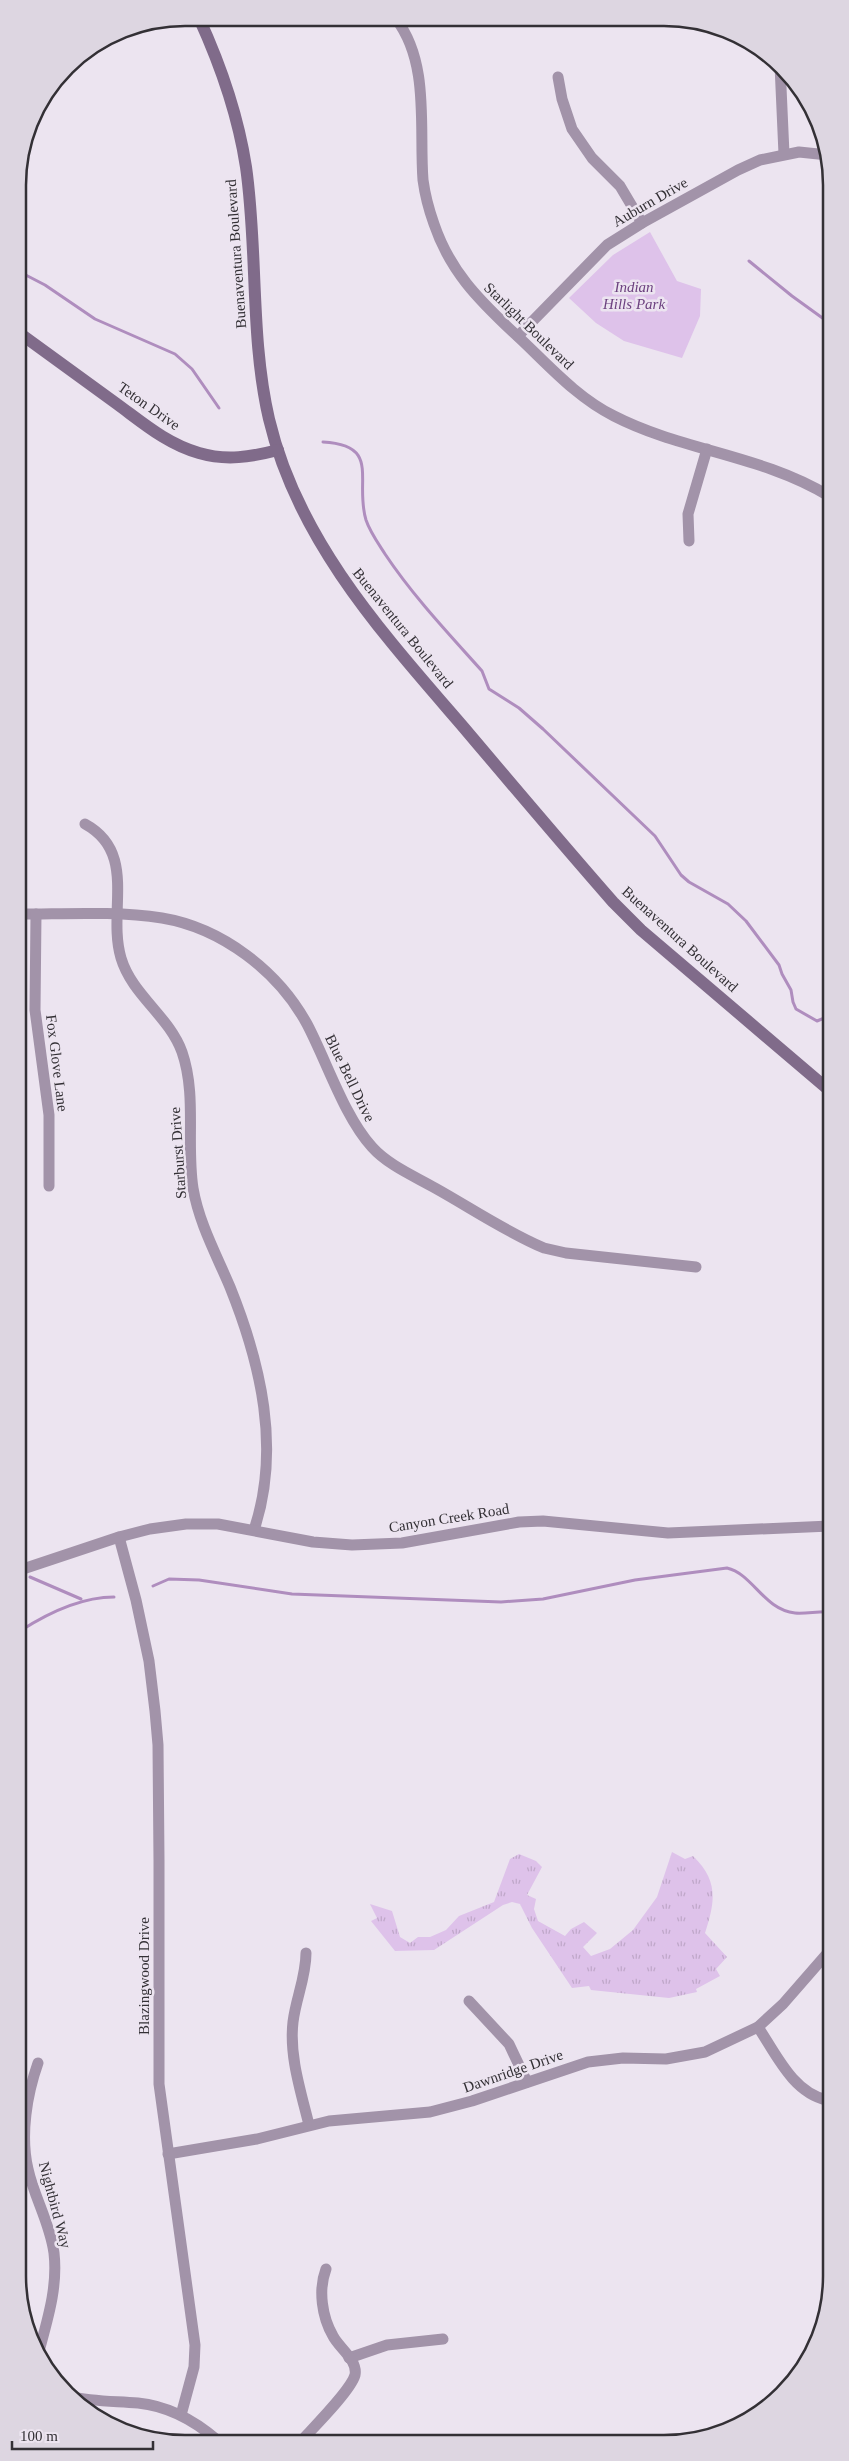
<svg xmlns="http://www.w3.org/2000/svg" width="849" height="2461" font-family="'Times New Roman',serif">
<defs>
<pattern id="grass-tufts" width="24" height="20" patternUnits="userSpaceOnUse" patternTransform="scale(1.25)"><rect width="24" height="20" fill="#dec2ea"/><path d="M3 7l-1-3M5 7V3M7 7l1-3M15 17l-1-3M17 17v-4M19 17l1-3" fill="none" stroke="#bfa7c9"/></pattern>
</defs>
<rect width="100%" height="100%" fill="#ece4f0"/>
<path fill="url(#grass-tufts)" d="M672 1852 685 1859 693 1856C719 1881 715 1902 705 1933L727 1957 716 1969 720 1976 696 1989 697 1992 669 1998 591 1990 589 1986 572 1988 532 1928 520 1904 512 1902 503 1905 434 1950 395 1951 371 1921 377 1918 370 1904 392 1911 400 1937 410 1943 418 1937H430L446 1930 459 1916 494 1902 510 1859 519 1854 536 1861 542 1867 527 1895 536 1899 534 1909 538 1921 565 1936 571 1929 584 1922 597 1933 583 1947 591 1956 610 1949 633 1930 657 1897Z"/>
<polygon fill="#dec2ea" points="650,232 677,281 701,289 700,316 682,358 624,341 596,323 569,298 613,255"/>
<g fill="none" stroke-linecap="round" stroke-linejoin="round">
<g stroke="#af8dbe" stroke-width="3">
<polyline points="749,261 792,296 828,322"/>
<polyline points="18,271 45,285 95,319 175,354 192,369 219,408"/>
<path d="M323 442C382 445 354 481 366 520 370 532 378 543 385 554 413 596 448 633 482 671L489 689 519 708 543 729 655 836 681 875 689 882 728 904 746 921 779 965 782 974 791 990 793 1002 796 1009 817 1021 829 1016"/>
<polyline points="30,1577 81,1599"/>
<path d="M153 1586 169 1579 199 1580 292 1594 501 1602 543 1599 635 1580 727 1568C753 1574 764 1610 795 1613 806 1614 819 1611 830 1612"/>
<path d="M20 1631C48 1613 80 1597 114 1597"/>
</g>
<g stroke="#a293a9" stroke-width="11">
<path d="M396 19C430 63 419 128 423 180 425 195 429 210 434 224 450 271 478 299 513 332 545 361 574 396 614 416 682 451 762 455 829 496"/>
<polyline points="780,65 784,154"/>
<polyline points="558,77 562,99 572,129 592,158 620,186 642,223"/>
<polyline points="518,336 607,245 642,223 738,170 760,160 799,152 828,155"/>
<polyline points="689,541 688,514 707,449"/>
<polyline points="829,594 829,605"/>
<path d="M85 824C138 853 107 911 121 958 132 995 169 1016 182 1052 197 1095 186 1144 193 1188 199 1223 216 1254 230 1287 261 1364 281 1449 254 1530"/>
<path d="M19 914C66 914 115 911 162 918 222 928 278 971 307 1024 327 1062 344 1116 372 1147 388 1165 414 1176 435 1188 471 1208 506 1232 544 1248L566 1253 696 1267"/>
<polyline points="36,914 35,1010 49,1115 49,1186"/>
<polyline points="119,1537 136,1600 149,1661 155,1711 158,1745 159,1860 159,2084 195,2345 194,2367 181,2415"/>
<polyline points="20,1570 119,1537 150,1529 186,1524 218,1524 313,1542 352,1545 402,1543 519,1522 543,1521 668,1533 830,1526"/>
<path d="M306 1953C306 1977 296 1998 293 2022 289 2056 301 2092 309 2125"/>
<polyline points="469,2001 509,2044 527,2082"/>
<path d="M758 2027C776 2054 793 2093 827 2100"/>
<path d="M38 2063C27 2094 20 2135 28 2169 34 2197 50 2223 54 2253 58 2288 47 2321 38 2355"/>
<polyline points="168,2154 257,2139 329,2121 430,2112 472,2101 588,2062 623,2058 666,2059 705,2052 758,2027 783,2004 831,1949"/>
<polyline points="349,2358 387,2345 443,2339"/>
<path d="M69 2396C93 2402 114 2401 138 2403 168 2406 195 2421 217 2440"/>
<path d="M302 2440C314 2427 351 2390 355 2375 358 2360 339 2348 333 2336 322 2317 318 2290 326 2269"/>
</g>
<g stroke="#806b8a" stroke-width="12">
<path d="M199 18C221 66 238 115 246 167 258 251 250 337 269 419 298 542 385 636 465 729 514 787 563 845 613 902L641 930 830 1091"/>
<path d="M18 332C51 356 84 380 117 404 143 423 167 444 199 453 226 461 251 457 278 450"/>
</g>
</g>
<g text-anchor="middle" stroke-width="5" stroke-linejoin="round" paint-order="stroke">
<g font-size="15" fill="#333035" stroke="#ece4f0">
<text transform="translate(650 202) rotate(-30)" y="5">Auburn Drive</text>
<text transform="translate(236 254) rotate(-94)" y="5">Buenaventura Boulevard</text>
<text transform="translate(529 326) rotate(44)" y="5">Starlight Boulevard</text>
<text transform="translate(149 406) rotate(35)" y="5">Teton Drive</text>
<text transform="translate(403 628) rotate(51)" y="5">Buenaventura Boulevard</text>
<text transform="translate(680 939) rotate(42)" y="5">Buenaventura Boulevard</text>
<text transform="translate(57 1063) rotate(83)" y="5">Fox Glove Lane</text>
<text transform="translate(350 1078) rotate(64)" y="5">Blue Bell Drive</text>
<text transform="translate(178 1153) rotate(-94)" y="5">Starburst Drive</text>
<text transform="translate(449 1518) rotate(-9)" y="5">Canyon Creek Road</text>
<text transform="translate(144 1976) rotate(-90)" y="5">Blazingwood Drive</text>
<text transform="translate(513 2071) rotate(-19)" y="5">Dawnridge Drive</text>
<text transform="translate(55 2205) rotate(75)" y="5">Nightbird Way</text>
</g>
<g font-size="15" font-style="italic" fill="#6c417f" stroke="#ece4f0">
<text x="634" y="292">Indian<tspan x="634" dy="17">Hills Park</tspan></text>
</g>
</g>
<path d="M0 0H849V2461H0ZM185 26H664A159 159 0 0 1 823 185V2276A159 159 0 0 1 664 2435H185A159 159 0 0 1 26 2276V185A159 159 0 0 1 185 26Z" fill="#ddd6e1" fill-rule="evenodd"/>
<path fill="none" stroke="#333035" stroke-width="2.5" d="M185 26H664A159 159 0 0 1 823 185V2276A159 159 0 0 1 664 2435H185A159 159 0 0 1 26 2276V185A159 159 0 0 1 185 26Z"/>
<path d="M12 2441v8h141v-8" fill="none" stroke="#333035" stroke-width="2.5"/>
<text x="20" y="2441" font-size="15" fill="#333035" stroke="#ece4f0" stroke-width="4" paint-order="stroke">100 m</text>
</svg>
